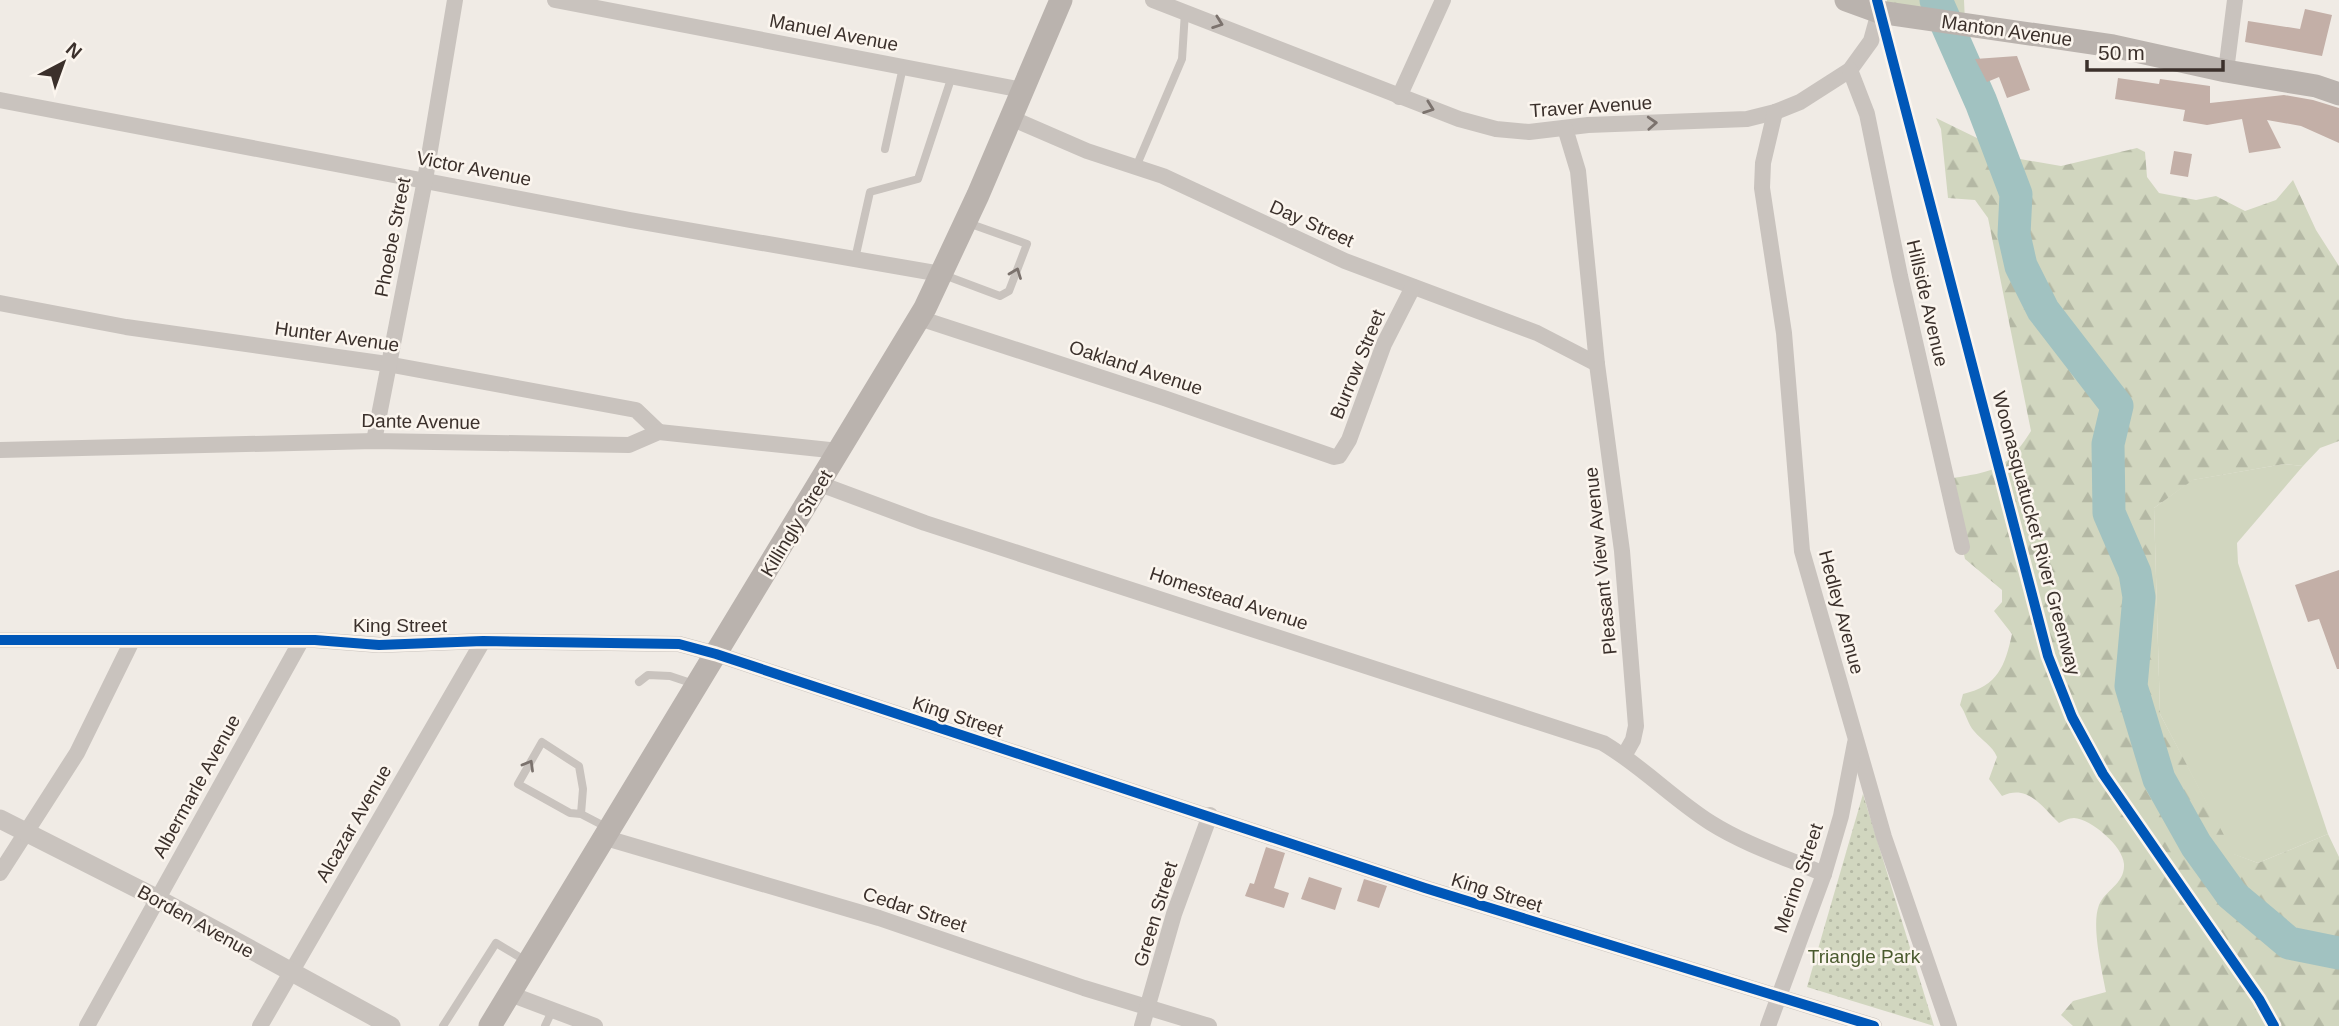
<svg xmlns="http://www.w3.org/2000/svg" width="2339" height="1026" font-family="Arial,sans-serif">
<defs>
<pattern id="forest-firs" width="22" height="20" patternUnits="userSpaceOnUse" patternTransform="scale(1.75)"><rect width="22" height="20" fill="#d1d6bf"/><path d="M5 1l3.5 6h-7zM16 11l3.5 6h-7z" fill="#b4b8a4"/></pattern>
<pattern id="park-dots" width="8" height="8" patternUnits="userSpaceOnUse" patternTransform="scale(1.75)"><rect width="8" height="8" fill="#d1d6bf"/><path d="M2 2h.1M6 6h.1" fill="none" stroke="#b4b8a4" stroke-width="1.8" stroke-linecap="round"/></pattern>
</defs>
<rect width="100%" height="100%" fill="#f0ebe5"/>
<polygon fill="#d1d6bf" points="2284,464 2303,466 2237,543 2238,563 2328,834 2258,863 2233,854 2160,714 2154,508 2192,480"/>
<g fill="url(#forest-firs)">
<polygon points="1887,0 1964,0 1965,23 1885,18"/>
<path d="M1936 118 2020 159 2061 166 2137 148 2145 152 2147 177 2159 193 2196 200 2216 196 2245 211 2276 200 2293 180 2316 230 2339 266V441L2320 448 2303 466 2284 464 2193 480 2154 508 2160 714 2234 854 2258 863 2328 834 2339 857V1026H2073L2061 1015 2073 1001 2106 992C2102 971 2091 925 2099 905 2105 890 2125 884 2124 864 2123 846 2091 819 2074 818 2069 818 2063 821 2059 823 2041 806 2028 784 2002 796L1989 779 1997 757C1992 745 1982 741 1974 731 1968 725 1966 713 1960 705L1963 694C1998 686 2005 666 2012 634L1994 611 2002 602V590L1965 559 1948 479C1994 471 2005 472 2031 431L1988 218 1975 200 1948 198 1941 129Z"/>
</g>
<polygon fill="url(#park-dots)" points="1863,794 1934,1026 1807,987"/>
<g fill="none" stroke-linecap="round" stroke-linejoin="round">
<polyline stroke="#a1c2c1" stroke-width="33" points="1936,0 1981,102 2016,194 2014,235 2021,266 2043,310 2117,406 2108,444 2109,513 2135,573 2139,597 2131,686 2159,779 2196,845 2232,895 2289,943 2339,953"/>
</g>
<g fill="#c3afa7">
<polygon points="2305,9 2332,15 2322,56 2245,42 2248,21 2300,29"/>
<polygon points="2017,56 2030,90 2007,98 1999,77 1987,82 1975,59"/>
<polygon points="2118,78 2159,84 2160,79 2210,86 2210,103 2284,95 2313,100 2339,108 2339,143 2301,126 2267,120 2281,148 2249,153 2242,119 2207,125 2183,121 2185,110 2115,99"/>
<polygon points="2174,151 2192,154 2188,177 2170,174"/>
<polygon points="2339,570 2339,669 2337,669 2319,619 2308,622 2295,585"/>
<polygon points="1266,847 1285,853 1274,888 1289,893 1284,908 1245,896 1250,883 1254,884"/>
<polygon points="1309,877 1342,888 1335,910 1301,899"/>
<polygon points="1364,879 1387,886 1379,908 1357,901"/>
</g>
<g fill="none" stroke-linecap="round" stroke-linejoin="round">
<g stroke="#c9c3be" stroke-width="8">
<polyline points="885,149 903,67"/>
<polyline points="1136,167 1182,59 1185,12"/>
<polyline points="855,259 870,192 918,179 952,76"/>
<polyline points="944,275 1000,296 1009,291 1027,244 968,223"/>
<polyline points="639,682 648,675 670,676 694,684"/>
<polyline points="581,814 583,789 579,766 542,742 518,784 570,813 581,814 608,828"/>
<polyline points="443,1026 496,943 526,961"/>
<polyline points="545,1026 552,1011"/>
</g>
<g stroke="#c9c3be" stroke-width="16">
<polyline points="555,0 1023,90"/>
<polyline points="1153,0 1459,119 1496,129 1529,132 1588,125 1747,119 1775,112 1800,102 1850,70 1871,41 1879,12"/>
<polyline points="1850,70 1867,114 1900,276 1962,547"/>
<polyline points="2226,71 2235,0"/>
<polyline points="1399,97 1443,0"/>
<polyline points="0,100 630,220 941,274"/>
<polyline points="1775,112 1763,163 1762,188 1784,333 1802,551 1884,837 1949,1026"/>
<polyline points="1011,118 1087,151 1163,176 1345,261 1537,333 1597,364"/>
<polyline points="1565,128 1578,171 1597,364 1622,551 1636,726 1633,740 1624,756"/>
<polyline points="0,303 126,327 387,364 636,410 659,432"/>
<polyline points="919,318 1164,398 1334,457 1339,456 1349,440 1384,344 1413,287"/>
<polyline points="374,441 425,180 455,0"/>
<polyline points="0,450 374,441 629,445 659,432 839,451"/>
<path d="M820 484 925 523 1603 743C1642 766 1673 799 1711 823 1746 845 1787 858 1824 874"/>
<polyline points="0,640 315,640 379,645 483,641 679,644 716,654 1425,888 1874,1026"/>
<polyline points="606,838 879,918 1084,988 1209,1026"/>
<polyline points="0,873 77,753 132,641"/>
<polyline points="510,994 595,1026"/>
<polyline points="87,1026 301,641"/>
<polyline points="260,1026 483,641"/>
<polyline points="1142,1026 1174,914 1210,815"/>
<polyline points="1768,1026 1824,874 1841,816 1855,743"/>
</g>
<polyline stroke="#c9c3be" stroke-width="19" points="0,819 158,899 391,1026"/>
<g stroke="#bab3ae" stroke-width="23">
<polyline points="1846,0 1879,12 2113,46 2226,71 2316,86 2339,94"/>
<polyline points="490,1026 925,308 978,195 1061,0"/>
</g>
<defs>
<g id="cycleway">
<polyline points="1877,0 2048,656 2072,717 2103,774 2259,999 2274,1026"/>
<polyline points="0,640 315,640 379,645 483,641 679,644 716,654 1425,888 1874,1026"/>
</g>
</defs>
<use href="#cycleway" stroke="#fbf5ee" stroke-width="15"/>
<use href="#cycleway" stroke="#0057b8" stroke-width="10"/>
</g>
<defs><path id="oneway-chevron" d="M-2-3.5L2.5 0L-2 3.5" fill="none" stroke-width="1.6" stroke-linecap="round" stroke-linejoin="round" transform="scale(1.75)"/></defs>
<g stroke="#7b726d">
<use href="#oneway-chevron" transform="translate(1218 23) rotate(20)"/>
<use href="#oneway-chevron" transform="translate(1429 108) rotate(20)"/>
<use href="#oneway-chevron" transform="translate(1652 123) rotate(-3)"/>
<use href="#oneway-chevron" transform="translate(1016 273) rotate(-69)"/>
<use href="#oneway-chevron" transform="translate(529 765) rotate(-60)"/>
</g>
<g text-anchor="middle" stroke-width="5" stroke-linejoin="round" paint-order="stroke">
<g font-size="19" fill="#3b302b" stroke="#fbf5ee">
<text transform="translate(2007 30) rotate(8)" y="7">Manton Avenue</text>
<text transform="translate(834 32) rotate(11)" y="7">Manuel Avenue</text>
<text transform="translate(1591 106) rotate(-4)" y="7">Traver Avenue</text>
<text transform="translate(474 168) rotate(11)" y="7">Victor Avenue</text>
<text transform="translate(1312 223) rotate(24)" y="7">Day Street</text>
<text transform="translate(392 237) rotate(-79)" y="7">Phoebe Street</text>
<text transform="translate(1928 303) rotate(77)" y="7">Hillside Avenue</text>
<text transform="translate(337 336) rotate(8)" y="7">Hunter Avenue</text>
<text transform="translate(1357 364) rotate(-68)" y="7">Burrow Street</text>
<text transform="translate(1136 367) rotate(18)" y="7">Oakland Avenue</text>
<text transform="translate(421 421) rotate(1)" y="7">Dante Avenue</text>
<text transform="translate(796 523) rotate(-59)" y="7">Killingly Street</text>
<text transform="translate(2037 533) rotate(75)" y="7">Woonasquatucket River Greenway</text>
<text transform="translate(1600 561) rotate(-96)" y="7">Pleasant View Avenue</text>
<text transform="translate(1229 598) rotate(18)" y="7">Homestead Avenue</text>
<text transform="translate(1842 612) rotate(75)" y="7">Hedley Avenue</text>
<text x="400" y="632">King Street</text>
<text transform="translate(958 716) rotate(18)" y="7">King Street</text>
<text transform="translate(196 786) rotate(-61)" y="7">Albermarle Avenue</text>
<text transform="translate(353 823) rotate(-60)" y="7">Alcazar Avenue</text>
<text transform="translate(1798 878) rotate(-71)" y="7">Merino Street</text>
<text transform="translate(1497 892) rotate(17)" y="7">King Street</text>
<text transform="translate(915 909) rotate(18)" y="7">Cedar Street</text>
<text transform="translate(1155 914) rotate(-73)" y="7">Green Street</text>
<text transform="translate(196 921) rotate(29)" y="7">Borden Avenue</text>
</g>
<g font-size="19" fill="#4a5a2e" stroke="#fbf5ee">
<text x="1864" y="963">Triangle Park</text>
</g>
</g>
<g transform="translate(63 63) rotate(41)" stroke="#fbf5ee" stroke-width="5" paint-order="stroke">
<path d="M0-5L12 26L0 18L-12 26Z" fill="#3b302b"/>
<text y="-10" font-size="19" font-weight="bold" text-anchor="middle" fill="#3b302b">N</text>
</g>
<path d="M2087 60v10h136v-10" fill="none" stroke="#3b302b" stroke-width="3.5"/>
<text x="2098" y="60" font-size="21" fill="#3b302b" stroke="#fbf5ee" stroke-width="5" paint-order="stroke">50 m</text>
</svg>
